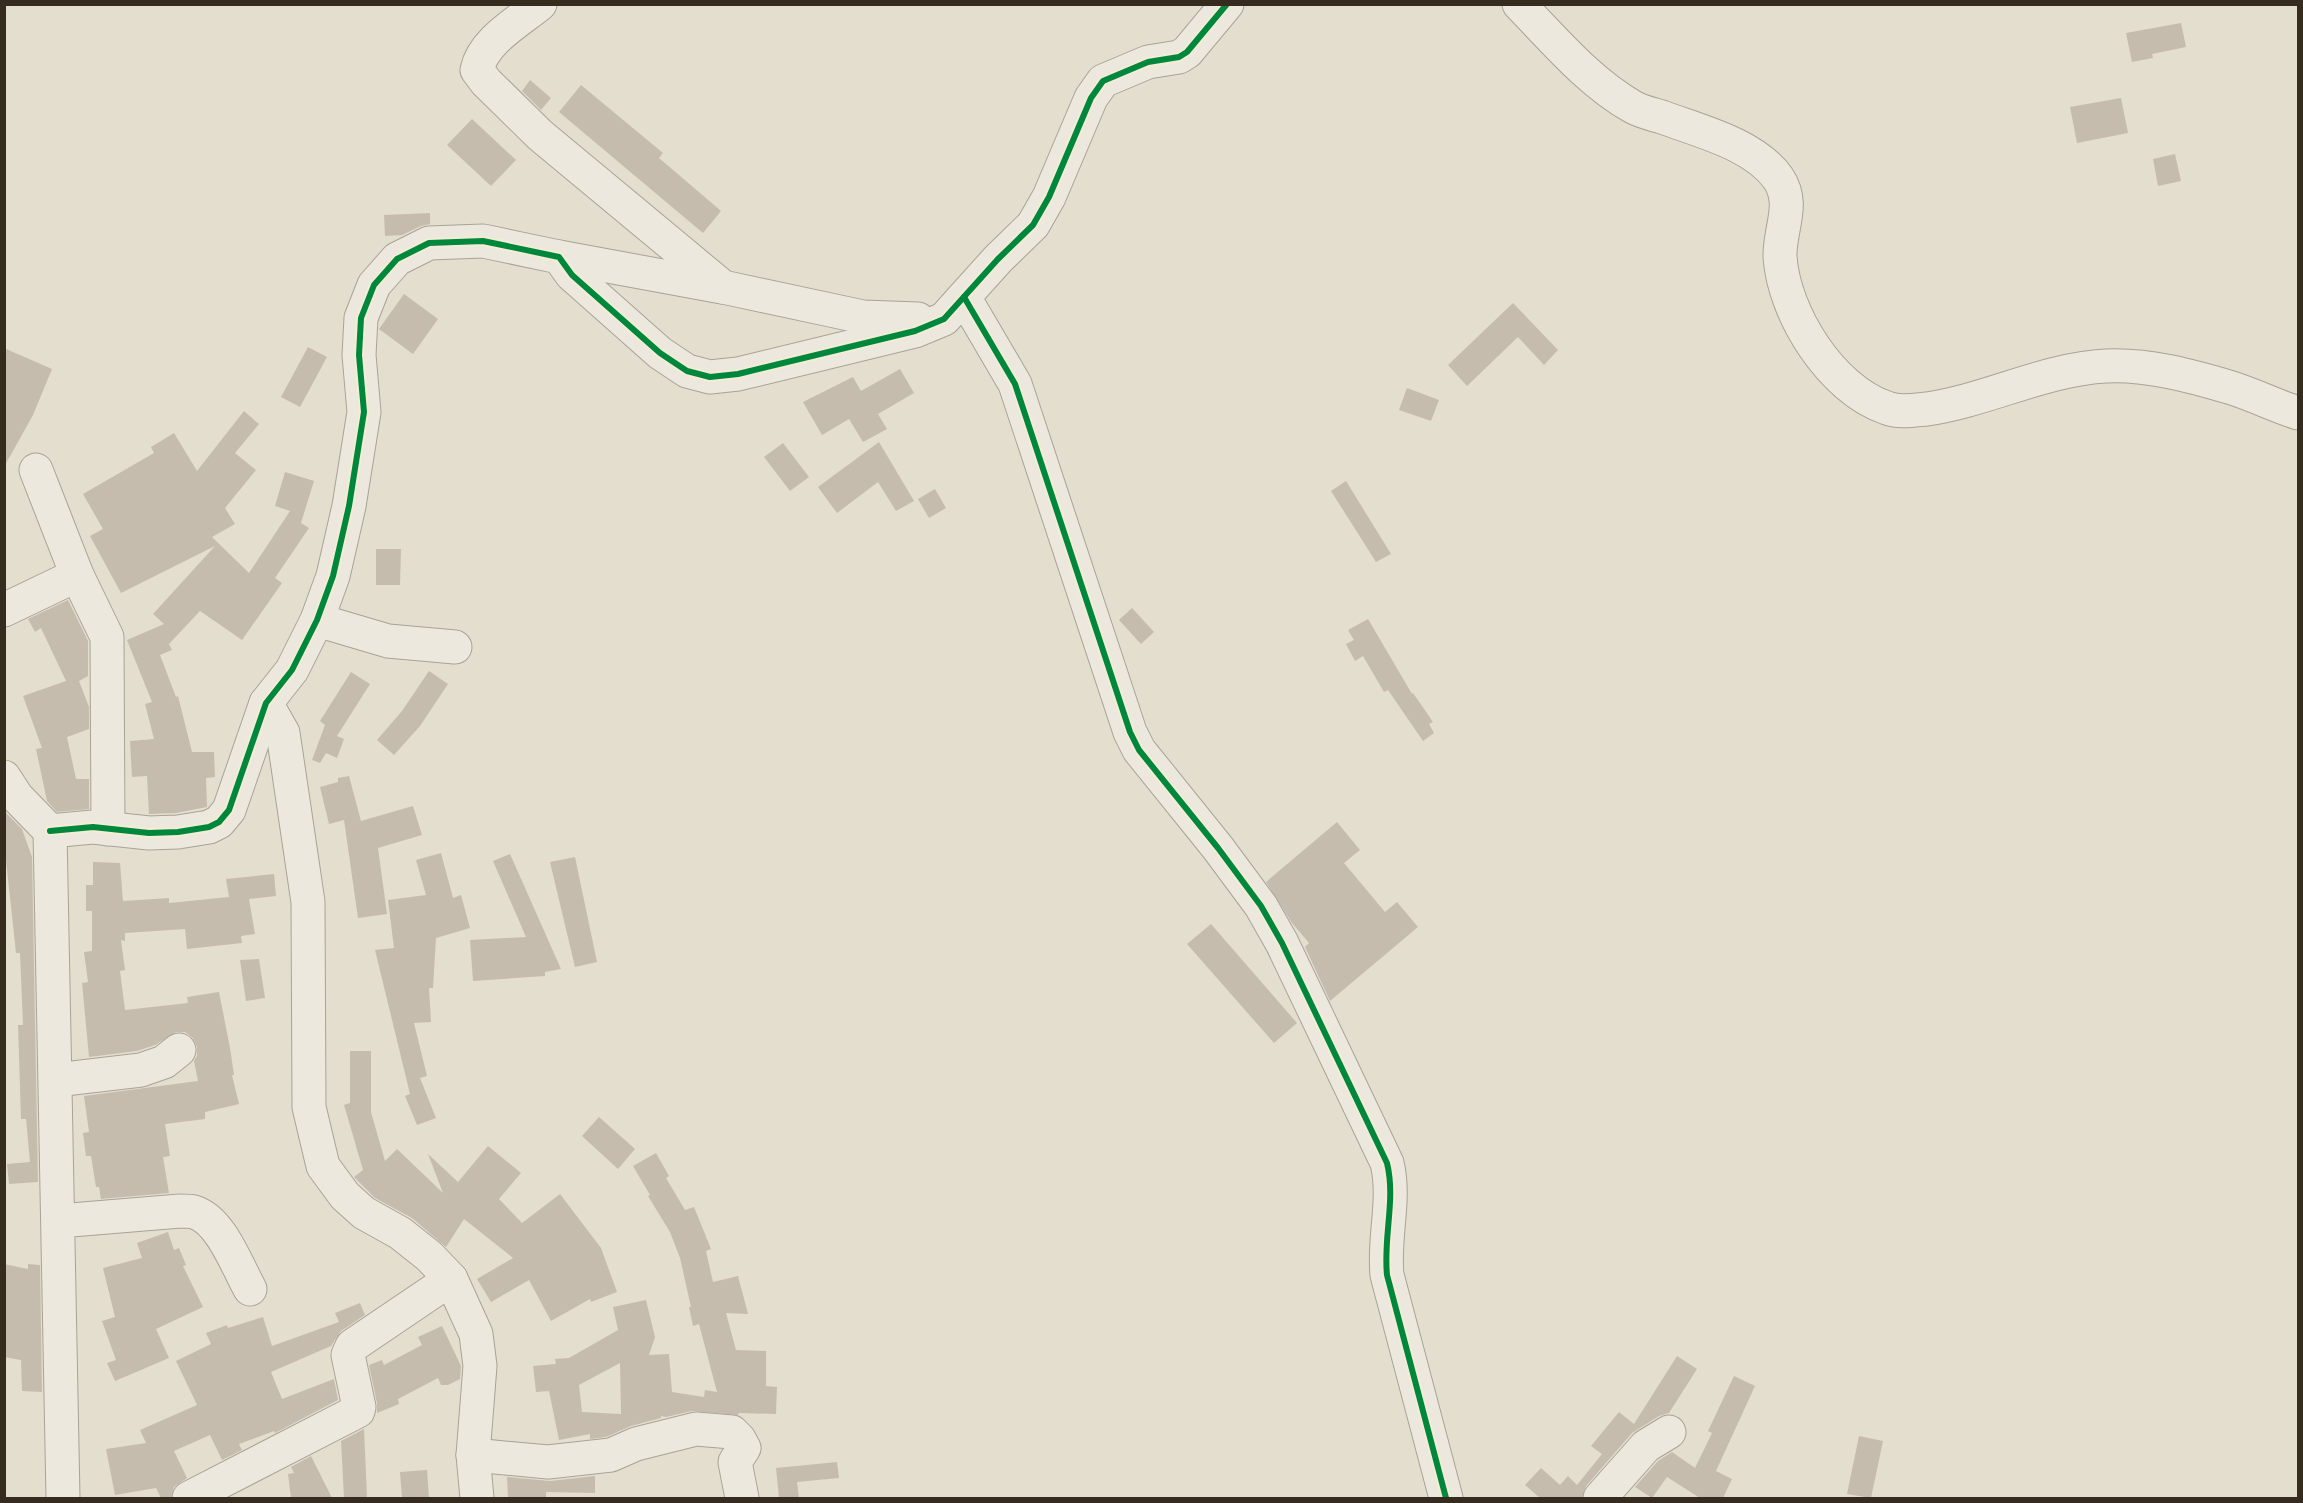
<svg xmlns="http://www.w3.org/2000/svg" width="2303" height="1503" font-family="'Source Serif 4',serif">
<rect width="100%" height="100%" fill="#e3decd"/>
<g fill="#c6bcae" fill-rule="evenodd">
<polygon points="2181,23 2186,47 2152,54 2153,58 2132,62 2126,33"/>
<polygon points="530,80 551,98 541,110 522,91"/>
<polygon points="581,85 663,153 659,158 721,211 703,233 559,112"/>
<polygon points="2121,98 2128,133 2077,143 2070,107"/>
<polygon points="472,119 516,160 491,186 447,145"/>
<polygon points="2175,154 2181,181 2158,186 2153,159"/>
<polygon points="430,213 430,224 421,226 402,235 385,236 384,215"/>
<polygon points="404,294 438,319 413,354 379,329"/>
<polygon points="1513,303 1558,350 1544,365 1518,337 1467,386 1448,365"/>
<polygon points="308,347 327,357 300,407 281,397"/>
<polygon points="4,348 52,369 33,415 4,467"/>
<polygon points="900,369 914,393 878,414 887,429 863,442 849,419 822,435 803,402 853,377 861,391"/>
<polygon points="1407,388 1439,400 1431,421 1399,410"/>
<polygon points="244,411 259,424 235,453 256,470 225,508 235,524 212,537 249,573 290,511 275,506 285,472 314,481 301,523 309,528 275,578 282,583 242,640 200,611 169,644 172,650 160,655 176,697 178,696 192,752 214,752 215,777 206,778 207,807 176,813 149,814 147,776 132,777 130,741 154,739 145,704 152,702 127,640 164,624 153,614 215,546 121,593 90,536 103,529 83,494 154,453 151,447 174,433 197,471"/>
<polygon points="879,442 914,501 896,511 878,482 837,513 818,487"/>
<polygon points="783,443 809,477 790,491 764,457"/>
<polygon points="1346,481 1391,554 1376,562 1331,491"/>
<polygon points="935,489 946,508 929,518 918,499"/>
<polygon points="376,549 401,549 400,585 376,585"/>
<polygon points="68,600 88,641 88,676 79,681 89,707 89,729 67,737 76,779 89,779 89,809 57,812 47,801 36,749 42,748 23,696 66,681 41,628 35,632 28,619"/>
<polygon points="1132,608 1154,632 1141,644 1119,620"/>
<polygon points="1368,619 1412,694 1413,693 1433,722 1429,724 1434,733 1423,741 1388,690 1384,692 1363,656 1355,661 1346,644 1354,640 1348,630"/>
<polygon points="429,671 448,684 420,726 394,755 377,740 402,711"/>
<polygon points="351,672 370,684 337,736 344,739 337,758 326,753 320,763 312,760 325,725 320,721"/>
<polygon points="349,776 361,821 413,806 422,835 378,848 387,914 358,918 344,820 329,824 320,787 338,782 338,778"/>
<polygon points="4,811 22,829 32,857 38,1182 9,1184 7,1164 30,1162 26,1119 21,1119 18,1025 23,1025 20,953 16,953 4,842"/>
<polygon points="1337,822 1360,850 1344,863 1385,912 1397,902 1418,927 1330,1001 1305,947 1309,943 1292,923 1266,882"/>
<polygon points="441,853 453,898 461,895 470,928 436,938 433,988 429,988 431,1022 414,1023 427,1076 420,1078 436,1118 417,1125 405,1096 410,1094 375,950 394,948 388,900 426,895 416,860"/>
<polygon points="510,854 561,969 545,972 545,976 473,981 470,940 526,937 493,861"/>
<polygon points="575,857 597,962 575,967 550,862"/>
<polygon points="93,862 120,863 123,901 169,898 169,903 229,897 226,879 274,874 276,896 249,899 255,934 241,936 242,943 187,949 185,929 125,933 125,941 121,940 125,970 120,971 125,1010 188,1003 187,997 219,992 230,1048 234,1075 232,1075 239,1104 205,1112 205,1119 165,1124 170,1156 163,1157 169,1193 101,1199 99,1187 96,1187 91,1156 86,1156 83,1133 89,1132 84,1096 198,1081 194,1061 197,1056 197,1047 193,1038 185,1032 176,1032 155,1045 137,1051 89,1057 82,983 88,982 84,952 92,951 92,911 86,911 86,885 93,885"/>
<polygon points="1211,924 1297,1023 1274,1043 1187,944"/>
<polygon points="259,959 265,998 246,1001 240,960"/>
<polygon points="350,1051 371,1051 371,1112 385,1161 397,1149 443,1193 428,1154 458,1182 488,1146 521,1173 499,1199 522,1223 560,1194 601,1248 617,1292 591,1302 590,1299 551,1321 529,1280 491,1302 477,1279 513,1258 464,1219 446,1247 412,1218 375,1198 354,1177 363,1170 344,1105 350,1103"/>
<polygon points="599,1117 635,1149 618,1169 582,1136"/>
<path d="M656 1153 669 1176 666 1178 685 1210 694 1207 711 1249 706 1251 713 1282 738 1276 748 1314 726 1313 736 1350 766 1351V1386L777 1387 776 1414 739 1413 738 1415 692 1411 666 1417 661 1416V1418L631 1426 606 1437 590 1439V1434L559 1440 549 1391 536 1392 533 1366 556 1364 555 1359 569 1358 618 1330 613 1307 646 1300 655 1337 649 1355 669 1354 672 1392 704 1397 705 1390 717 1392 699 1324 693 1326 689 1307H691L680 1258 670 1232 648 1196 650 1195 633 1166ZM620 1363 621 1414 582 1412 579 1385Z"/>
<polygon points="168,1232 174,1250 179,1248 186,1265 183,1266 203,1307 156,1329 169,1358 115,1381 107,1363 116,1360 102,1321 115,1317 103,1268 142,1258 137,1243"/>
<polygon points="4,1264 28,1269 28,1264 40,1265 42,1392 22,1391 21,1360 4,1357"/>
<polygon points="360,1303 365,1315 341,1331 331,1346 271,1372 282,1399 334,1379 338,1400 275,1433 274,1431 239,1444 242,1450 222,1460 210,1435 174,1451 187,1478 174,1487 171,1498 161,1498 156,1488 115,1495 106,1449 146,1443 140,1430 197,1405 176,1361 211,1344 206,1333 227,1325 228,1328 263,1317 272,1346 339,1322 335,1313"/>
<polygon points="442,1326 461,1366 460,1379 448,1385 441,1385 438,1378 398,1399 399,1404 377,1413 377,1403 369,1365 382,1360 384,1365 422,1345 418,1337"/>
<polygon points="1677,1356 1697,1369 1669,1413 1659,1416 1632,1433 1586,1486 1582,1498 1540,1498 1525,1485 1541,1468 1560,1485 1568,1476 1577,1485 1602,1454 1591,1446 1619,1412 1634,1424"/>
<polygon points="1734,1376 1755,1386 1716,1471 1732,1479 1723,1498 1700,1498 1667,1477 1652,1498 1635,1487 1658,1461 1672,1452 1695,1468 1712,1433 1708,1431"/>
<polygon points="364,1429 367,1498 344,1498 341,1441"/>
<polygon points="1859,1436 1883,1441 1871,1498 1847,1494"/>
<polygon points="311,1456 332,1498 291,1498 288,1474 294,1473 291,1467"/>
<polygon points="837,1462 839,1478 797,1482 799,1498 779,1498 776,1468"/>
<polygon points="427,1470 429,1498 402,1498 400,1472"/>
<polygon points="595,1476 595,1493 546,1492 546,1498 508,1498 507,1477 550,1481"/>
</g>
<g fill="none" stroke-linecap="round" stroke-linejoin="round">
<defs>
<g id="minor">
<path d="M540 4C518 22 483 41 477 70L486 82 540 135 723 287 863 317 918 319"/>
<path d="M1519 4C1554 40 1589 82 1633 107 1642 112 1652 114 1662 117 1699 131 1754 144 1778 178 1796 204 1779 229 1780 257 1784 314 1831 389 1887 408 1899 413 1915 410 1927 409 1988 400 2045 369 2106 366 2148 364 2192 376 2232 388 2254 395 2276 406 2298 413"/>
<polyline points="559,257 722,287"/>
<path d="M964 297 1015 384 1130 732 1139 750 1218 848 1261 906 1282 943 1387 1163C1396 1200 1383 1237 1387 1275L1446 1498"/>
<polyline points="36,470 77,575 107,637 108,829"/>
<polyline points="4,610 77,575"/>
<polyline points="317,620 388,641 455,647"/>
<polyline points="266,703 283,733 308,902 309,1107 323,1166 345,1196 364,1213 400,1233 429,1256 451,1279 476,1334 480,1366 473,1455 477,1498"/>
<polyline points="4,777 17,797 50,831 63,1498"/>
<polyline points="50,831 93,827 149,833 178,832 209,827 219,822 229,810 266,703 292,670 317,620 333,576 349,506 364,412 359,355 361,318 374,285 397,259 429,243 483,241 559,257 572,275 660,353 687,371 710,377 738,374 915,331 944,319 998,259 1033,225 1049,197 1091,98 1103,81 1148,62 1179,57 1187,52 1227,4"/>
<polyline points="56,1080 141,1070 164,1062 179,1050"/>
<path d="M59 1221 180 1211C184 1211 190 1211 194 1212 221 1220 237 1266 250 1289"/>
<polyline points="473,1455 548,1462 611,1455 636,1444 696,1429 732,1432 739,1439 744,1448 735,1462 742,1498"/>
<polyline points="189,1498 358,1411 359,1407 348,1355 352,1346 451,1279"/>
<polyline points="1600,1498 1646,1446 1669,1432"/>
</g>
</defs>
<use href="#minor" stroke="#a8a396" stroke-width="35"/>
<use href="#minor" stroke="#ece8de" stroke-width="33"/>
<defs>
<g id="cycleway">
<path d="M964 297 1015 384 1130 732 1139 750 1218 848 1261 906 1282 943 1387 1163C1396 1200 1383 1237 1387 1275L1446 1498"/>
<polyline points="50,831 93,827 149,833 178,832 209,827 219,822 229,810 266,703 292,670 317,620 333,576 349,506 364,412 359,355 361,318 374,285 397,259 429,243 483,241 559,257 572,275 660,353 687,371 710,377 738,374 915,331 944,319 998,259 1033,225 1049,197 1091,98 1103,81 1148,62 1179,57 1187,52 1227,4"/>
</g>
</defs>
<use href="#cycleway" stroke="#f4ecd3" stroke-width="10"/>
<use href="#cycleway" stroke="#00873e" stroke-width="6"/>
</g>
<rect width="2303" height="1503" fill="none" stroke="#362b1f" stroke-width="12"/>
</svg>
